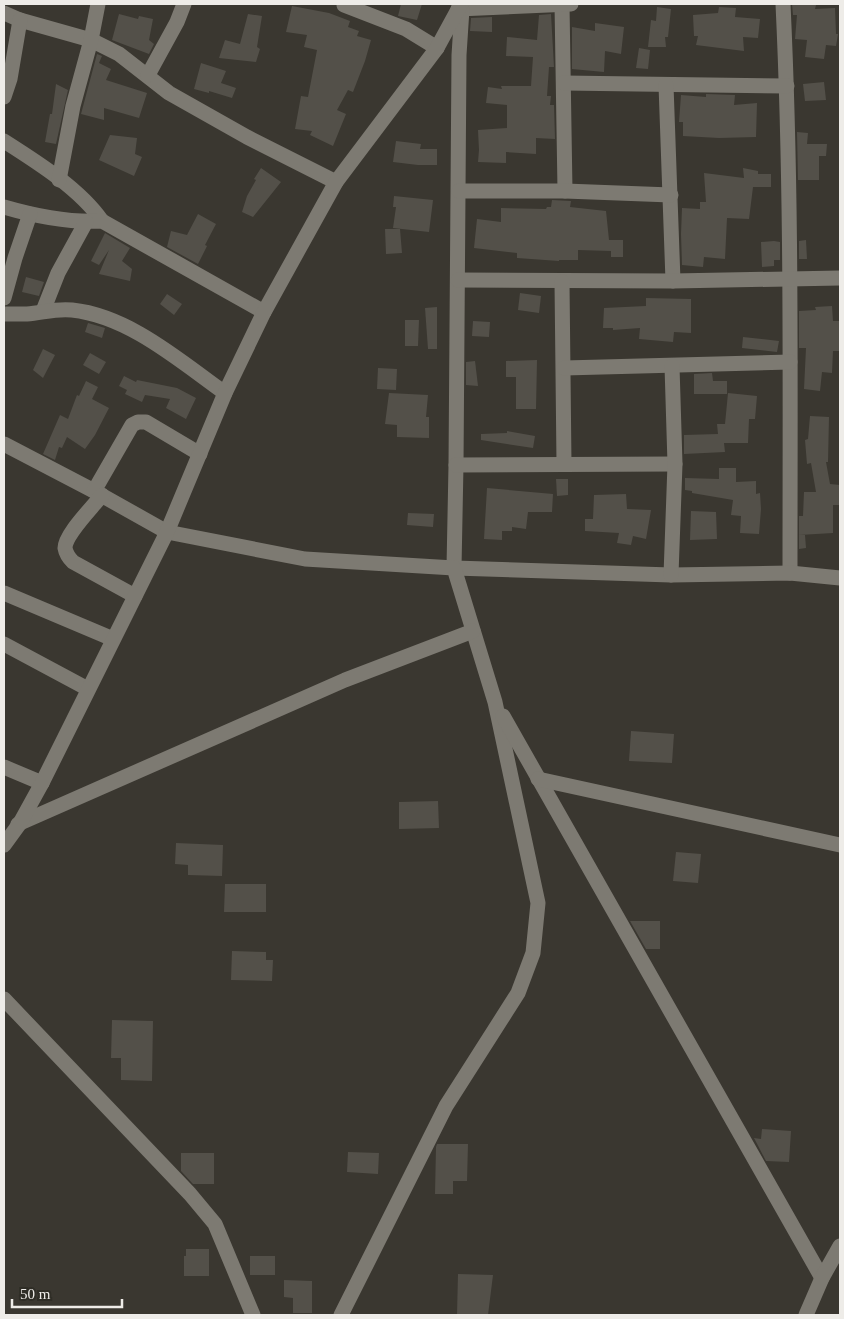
<svg xmlns="http://www.w3.org/2000/svg" width="844" height="1319" font-family="'Times New Roman',serif">
<rect width="100%" height="100%" fill="#3a3730"/>
<g fill="#535049">
<polygon points="401,4 422,4 417,20 398,16"/>
<polygon points="792,4 816,5 815,9 835,8 836,34 838,34 836,46 826,45 824,59 805,57 807,40 795,39 797,15 793,15"/>
<polygon points="292,6 329,13 350,21 348,27 359,31 357,36 371,40 365,61 353,92 348,90 337,110 346,114 333,146 310,135 312,131 295,129 301,96 308,97 317,50 304,47 307,35 286,32"/>
<polygon points="657,7 671,9 668,37 665,37 666,47 648,47 651,20 656,21"/>
<polygon points="719,7 736,8 735,17 760,19 758,38 743,37 744,51 696,45 698,36 694,36 693,15 718,13"/>
<polygon points="119,14 138,19 139,16 153,19 149,40 154,44 149,54 112,40"/>
<polygon points="248,14 262,16 257,47 260,49 256,62 219,58 225,40 240,44"/>
<polygon points="551,14 554,67 549,67 547,96 551,96 550,105 554,105 555,139 536,138 536,154 506,152 506,163 478,162 479,150 478,130 507,128 507,105 486,103 488,87 502,89 501,86 531,86 533,57 506,56 507,37 537,40 539,15"/>
<polygon points="492,17 492,32 470,31 471,18"/>
<polygon points="595,23 624,27 621,54 605,51 604,72 572,69 572,27 595,31"/>
<polygon points="639,48 650,50 648,69 636,68"/>
<polygon points="97,54 102,56 99,63 111,69 106,80 147,93 139,118 104,108 104,120 81,114"/>
<polygon points="201,63 226,71 221,83 236,88 232,98 209,91 209,93 194,89"/>
<polygon points="824,82 826,100 805,101 803,84"/>
<polygon points="56,84 68,90 56,144 45,142 50,114 52,114"/>
<polygon points="706,94 735,95 734,105 757,103 756,137 719,138 683,136 683,122 679,122 681,95 706,97"/>
<polygon points="797,132 808,133 807,144 827,144 826,156 819,156 819,180 798,180"/>
<polygon points="110,135 137,138 135,154 142,157 134,176 99,160"/>
<polygon points="396,141 421,144 420,149 437,149 437,165 418,165 393,162"/>
<polygon points="261,168 281,182 253,217 242,212 247,196 256,180 254,179"/>
<polygon points="743,168 758,171 758,174 771,174 771,187 753,187 749,219 727,218 725,259 704,257 703,267 682,265 681,234 682,208 700,209 700,202 706,202 704,173 744,178"/>
<polygon points="394,196 433,200 429,232 393,228 396,207 393,207"/>
<polygon points="552,200 571,201 570,207 606,211 609,240 623,240 623,257 611,257 611,251 578,250 578,260 559,260 559,261 517,258 517,253 474,248 477,219 501,222 501,208 546,209 547,207 551,207"/>
<polygon points="198,214 216,224 205,245 207,246 198,264 167,247 171,231 187,235"/>
<polygon points="385,229 400,229 402,253 386,254"/>
<polygon points="105,233 130,248 122,261 132,269 130,281 99,274 109,250 99,265 91,261"/>
<polygon points="806,240 807,259 799,259 799,241"/>
<polygon points="774,241 780,242 780,260 774,260 774,266 762,267 761,242"/>
<polygon points="26,277 44,282 39,296 22,292"/>
<polygon points="520,293 541,296 539,313 518,310"/>
<polygon points="167,294 182,304 174,315 160,304"/>
<polygon points="646,298 691,299 691,333 674,332 673,342 639,339 640,328 613,330 613,328 603,328 604,308 646,306"/>
<polygon points="832,306 833,321 840,321 840,351 833,351 832,373 822,372 820,391 804,389 806,348 799,348 799,311 816,310 815,307"/>
<polygon points="437,307 437,349 428,349 425,308"/>
<polygon points="405,320 419,320 418,346 405,346"/>
<polygon points="473,321 490,322 489,337 472,336"/>
<polygon points="88,323 105,328 102,338 85,332"/>
<polygon points="743,337 779,341 777,352 742,348"/>
<polygon points="43,349 55,355 43,378 33,370"/>
<polygon points="90,353 106,362 99,374 83,365"/>
<polygon points="537,360 536,409 516,409 516,377 506,377 506,361"/>
<polygon points="475,361 478,386 466,385 466,362"/>
<polygon points="378,368 397,369 396,390 377,389"/>
<polygon points="712,373 713,381 727,381 727,394 694,394 694,374"/>
<polygon points="124,376 136,382 137,380 177,388 196,398 186,419 166,408 170,399 145,395 142,402 125,394 127,390 119,386"/>
<polygon points="86,381 98,387 92,399 109,408 95,435 85,449 67,437 62,448 59,447 55,460 43,454 60,415 68,419 77,395 79,396"/>
<polygon points="389,393 428,395 426,417 429,417 429,438 397,437 397,425 385,424"/>
<polygon points="728,393 757,396 755,419 749,419 748,443 724,443 725,452 684,454 684,435 718,434 717,424 725,424"/>
<polygon points="810,416 829,417 828,462 826,462 830,484 840,485 840,505 833,505 833,533 799,535 799,516 803,516 804,492 816,492 811,463 807,464 805,440 808,439"/>
<polygon points="507,431 535,436 533,448 481,440 481,434 507,433"/>
<polygon points="719,468 736,468 736,482 756,481 756,494 760,493 761,509 759,534 740,533 741,516 731,515 733,500 692,493 692,491 685,490 685,478 719,479"/>
<polygon points="556,479 568,479 568,495 557,496"/>
<polygon points="487,488 553,494 552,512 528,512 526,529 512,527 512,531 502,531 502,540 484,539"/>
<polygon points="626,494 627,509 651,510 646,539 633,536 631,545 617,543 619,533 585,531 585,519 593,519 594,495"/>
<polygon points="691,511 716,512 717,539 690,540"/>
<polygon points="408,513 434,514 433,527 407,525"/>
<polygon points="799,535 805,535 806,548 799,549"/>
<polygon points="631,731 674,734 672,763 629,761"/>
<polygon points="438,801 439,828 399,829 399,802"/>
<polygon points="176,843 223,845 222,876 188,875 188,865 175,864"/>
<polygon points="676,852 701,854 698,883 673,881"/>
<polygon points="225,884 266,884 266,912 224,912"/>
<polygon points="630,921 660,921 660,949 646,949"/>
<polygon points="232,951 266,952 266,960 273,960 272,981 231,980"/>
<polygon points="112,1020 153,1021 152,1081 121,1080 121,1058 111,1058"/>
<polygon points="762,1129 791,1131 789,1162 766,1161 754,1138 761,1139"/>
<polygon points="437,1144 468,1144 467,1181 453,1181 453,1194 435,1194 436,1147"/>
<polygon points="348,1152 379,1153 378,1174 347,1172"/>
<polygon points="181,1153 214,1153 214,1184 193,1184 181,1171"/>
<polygon points="186,1249 209,1249 209,1276 184,1276 184,1256 186,1256"/>
<rect x="250" y="1256" width="25" height="19"/>
<polygon points="458,1274 493,1275 488,1315 457,1315"/>
<polygon points="284,1280 312,1281 312,1313 293,1313 293,1298 284,1297"/>
</g>
<g fill="none" stroke-linecap="round" stroke-linejoin="round">
<g stroke="#7d7a72" stroke-width="15">
<polyline points="344,4 344,5 406,29 437,48"/>
<polyline points="562,4 565,191"/>
<path d="M783 4C792 193 790 383 790 573"/>
<polyline points="458,9 571,4"/>
<polyline points="462,9 459,55 456,465 454,568 671,575 790,573 840,578"/>
<polyline points="4,13 20,20 91,40 119,54 169,93 247,137 336,182"/>
<polyline points="148,75 177,22 184,4"/>
<polyline points="564,83 787,86"/>
<polyline points="666,85 673,281"/>
<polyline points="4,97 10,79 20,20"/>
<path d="M4 141C37 162 80 189 102 221"/>
<polyline points="59,180 73,106 91,40 98,4"/>
<polyline points="459,191 565,191 671,195"/>
<path d="M4 207C35 216 69 223 102 221L264 312"/>
<polyline points="458,280 673,281 840,278"/>
<polyline points="562,282 564,464"/>
<polyline points="4,298 15,258 30,214"/>
<polyline points="43,311 58,273 86,222"/>
<path d="M4 314C11 314 19 314 27 314 42 313 56 308 72 310 129 316 180 361 225 393"/>
<polyline points="564,368 790,362"/>
<polyline points="4,444 94,491 167,532 305,559 454,568 495,702 538,903 533,953 518,993 446,1106 341,1315"/>
<polyline points="456,465 675,464"/>
<polyline points="94,491 132,425 138,422 146,422 200,454"/>
<path d="M102 495C93 507 65 534 65 548 66 554 69 558 73 562L135 596"/>
<polyline points="671,575 675,464 672,366"/>
<polyline points="4,593 113,639"/>
<polyline points="4,644 88,689"/>
<polyline points="503,716 822,1278"/>
<polyline points="4,767 42,783"/>
<polyline points="538,779 840,845"/>
<polyline points="18,824 345,680 473,631"/>
<polyline points="4,845 20,823 42,783 167,532 225,393 264,312 336,182 437,48 461,4"/>
<polyline points="4,999 190,1194 215,1224 253,1315"/>
<polyline points="806,1315 822,1278 840,1246"/>
</g>
</g>
<rect width="844" height="1319" fill="none" stroke="#eeece8" stroke-width="10"/>
<path d="M12 1299v8h110v-8" fill="none" stroke="#eeece8" stroke-width="2.5"/>
<text x="20" y="1299" font-size="15" fill="#eeece8" stroke="#2f2d26" stroke-width="4" paint-order="stroke">50 m</text>
</svg>
